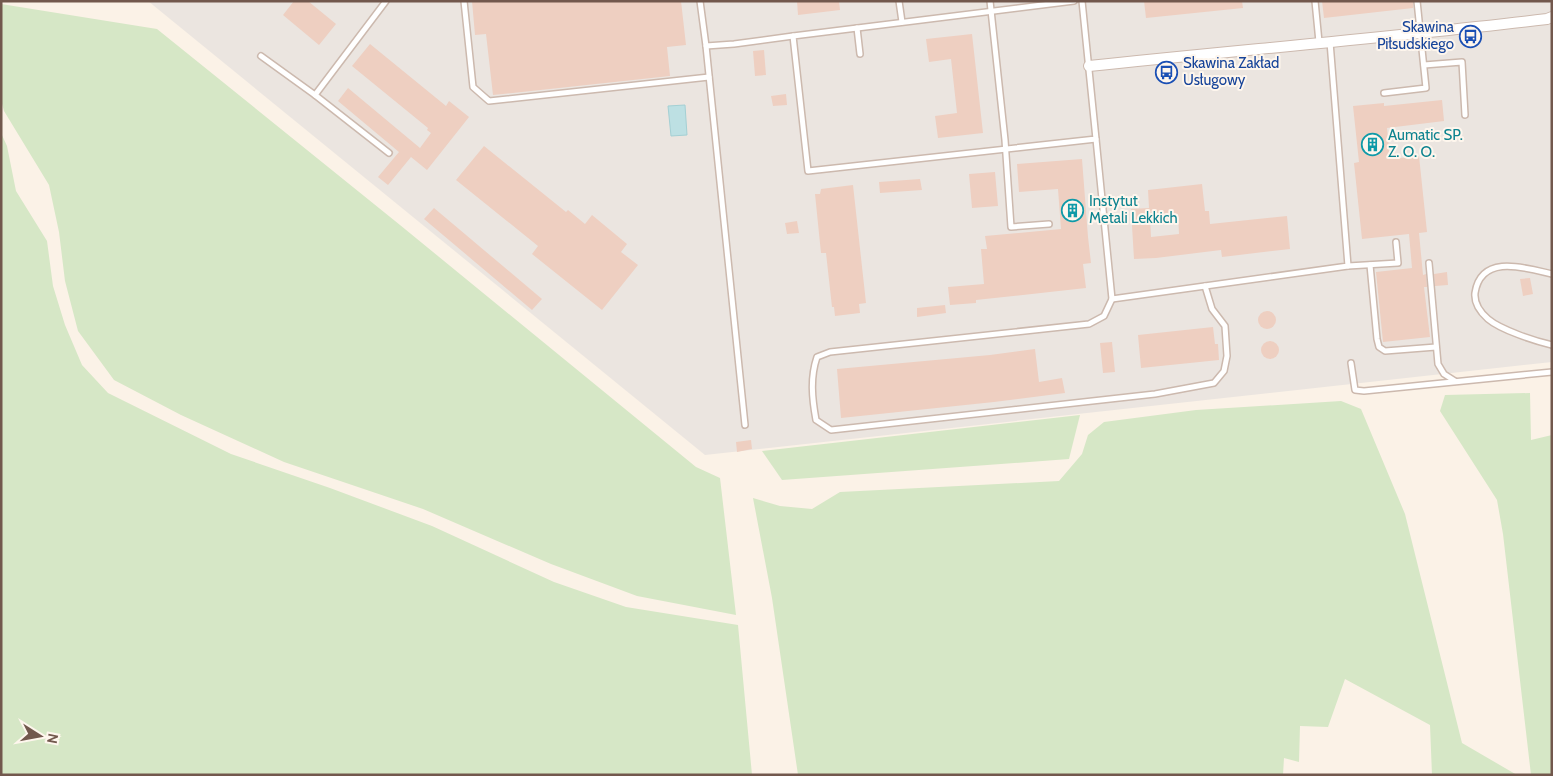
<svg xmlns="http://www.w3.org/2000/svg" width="1553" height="776" font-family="Cabin,sans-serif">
<rect width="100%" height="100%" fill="#fbf2e7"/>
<polygon fill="#ebe5e0" points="148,1 1552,1 1552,362 705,455"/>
<g fill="#d6e7c6">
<polygon points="1,4 157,29 400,225 696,467 720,478 736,615 637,596 551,564 423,509 284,462 181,415 114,380 78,331 65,281 59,232 49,185 4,111 1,100"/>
<polygon points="1,133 7,146 16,191 47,241 53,286 65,325 82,365 108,393 231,454 330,488 432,526 554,582 626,607 738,625 752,775 1,775"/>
<polygon points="1530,393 1531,440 1552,435 1552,775 1531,775 1503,534 1497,500 1440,411 1445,395"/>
<polygon points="1341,401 1361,409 1405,514 1462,743 1517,775 1432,775 1430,725 1345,679 1328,727 1300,726 1299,762 1284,758 1283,775 798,775 772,598 753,498 780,506 812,509 840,492 1059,481 1082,454 1088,435 1104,422 1196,410"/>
<polygon points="1080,415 1069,459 782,480 762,451"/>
</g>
<polygon fill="#bde0e3" stroke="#a4d0d4" points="685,105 687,135 671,136 668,106"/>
<g fill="#eecfc1" fill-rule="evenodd">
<polygon points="294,1 308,1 336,24 319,45 283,15"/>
<polygon points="472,1 681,1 686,45 667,47 670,76 493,95 486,34 475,35"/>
<polygon points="797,1 839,1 840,10 798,15"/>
<polygon points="1144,1 1242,1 1243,8 1146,18"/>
<polygon points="1322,1 1413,1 1413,8 1324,18"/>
<polygon points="972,34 983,133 938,138 935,116 957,113 951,59 929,62 926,39"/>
<polygon points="370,44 446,106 449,101 469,117 427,170 411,157 388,185 378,177 399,152 338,101 348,88 420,148 431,133 427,130 428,128 352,66"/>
<polygon points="764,50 766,75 755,76 753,51"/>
<polygon points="786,94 787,105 773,106 771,96"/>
<polygon points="1442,100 1444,121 1387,128 1390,159 1419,156 1427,232 1419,233 1423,275 1426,274 1427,287 1424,287 1430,337 1383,342 1376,272 1412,268 1409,234 1362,239 1354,163 1359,162 1353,106 1384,103 1384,106"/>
<polygon points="484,146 566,212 568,210 585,224 592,215 627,244 621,252 638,265 602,310 532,254 538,246 456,180"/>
<polygon points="1082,159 1088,237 1091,263 1083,264 1086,288 976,300 976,303 950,305 948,287 984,284 981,249 987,249 985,236 1061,229 1058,189 1019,192 1017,164"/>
<polygon points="995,172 998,206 972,208 969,174"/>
<polygon points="920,179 922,190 880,193 879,182"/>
<path d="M1202 184 1205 211H1209L1210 224 1287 216 1290 249 1222 257 1221 250 1156 258 1134 259 1131 209 1149 208 1148 190ZM1178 214 1179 234 1151 237 1150 217Z"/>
<polygon points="853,185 866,303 859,304 860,313 835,316 834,307 832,307 826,253 821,253 815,194 820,194 821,189"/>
<polygon points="434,208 542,299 532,310 424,219"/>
<polygon points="797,221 799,233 787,234 785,223"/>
<polygon points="1447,272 1448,285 1435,286 1434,274"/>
<polygon points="1530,278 1533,294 1523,296 1520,279"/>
<polygon points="945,305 946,313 917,317 917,308"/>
<circle cx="1267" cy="320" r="9"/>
<polygon points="1213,327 1215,344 1218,344 1219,360 1141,368 1138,335"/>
<circle cx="1270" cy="350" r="9"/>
<polygon points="1112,342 1115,372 1103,373 1100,343"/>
<polygon points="1035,349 1039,382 1062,378 1065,393 994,402 841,418 837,369 990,355"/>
<polygon points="751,440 752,449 737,452 736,442"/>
</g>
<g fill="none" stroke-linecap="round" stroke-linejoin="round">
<defs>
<g id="lane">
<polyline points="464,1 473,87 489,101 709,77"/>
<polyline points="700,1 706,46 734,44 793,36"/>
<polyline points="899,1 902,22"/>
<polyline points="990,1 1005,140 1011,227 1049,224"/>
<polyline points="1074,1 793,36 808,171 1096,139 1082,1"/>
<polyline points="1315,1 1319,42"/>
<polyline points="857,28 860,54"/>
<polyline points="706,46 745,425"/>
<polyline points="261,56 315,95 389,153"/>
<polyline points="1424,65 1462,62 1465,115"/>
<polyline points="1384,93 1426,88 1417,1"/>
<polyline points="315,95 386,1"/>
<polyline points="1096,139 1112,299 1348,266 1330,42"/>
<polyline points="1429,263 1438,364 1444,374 1455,381"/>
<polyline points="1370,265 1377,339 1379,347 1385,351 1436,347"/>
<polyline points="1348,266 1398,263 1396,242"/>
<path d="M1552 274C1526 268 1481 253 1475 293 1474 303 1480 312 1488 319 1501 330 1535 341 1552 345"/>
<path d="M1112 299 1104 316 1089 324 830 352 817 357C810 378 812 398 816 420L831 430 1155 394 1214 383 1224 371 1227 356 1225 326 1212 309 1205 286"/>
<polyline points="1351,363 1355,390 1364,391 1552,372"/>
</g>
<path id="street" d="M1089 66C1242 50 1395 37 1547 19L1552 17"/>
</defs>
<use href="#lane" stroke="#ccb9ae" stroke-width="8"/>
<use href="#street" stroke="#ccb9ae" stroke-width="12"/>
<use href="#lane" stroke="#fff" stroke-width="5"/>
<use href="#street" stroke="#fff" stroke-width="10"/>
</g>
<defs>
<symbol id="bus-ring" viewBox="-11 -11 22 22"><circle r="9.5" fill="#fef6ed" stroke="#1a4fb4" stroke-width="1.5"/><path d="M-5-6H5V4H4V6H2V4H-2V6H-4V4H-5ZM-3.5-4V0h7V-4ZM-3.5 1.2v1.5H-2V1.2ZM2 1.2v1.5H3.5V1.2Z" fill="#1a4fb4"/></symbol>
<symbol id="building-ring" viewBox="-11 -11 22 22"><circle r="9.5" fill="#fef6ed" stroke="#0f9aa8" stroke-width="1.5"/><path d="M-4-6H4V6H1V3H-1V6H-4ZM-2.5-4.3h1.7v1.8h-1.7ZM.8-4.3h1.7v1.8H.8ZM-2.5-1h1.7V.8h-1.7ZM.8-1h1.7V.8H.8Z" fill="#0f9aa8"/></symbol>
</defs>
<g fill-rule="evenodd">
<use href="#bus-ring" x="1458" y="24" width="25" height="25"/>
<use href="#bus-ring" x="1154" y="60" width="25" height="25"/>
<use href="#building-ring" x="1360" y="132" width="25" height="25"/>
<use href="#building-ring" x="1060" y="198" width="25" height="25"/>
</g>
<g text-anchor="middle" stroke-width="4" stroke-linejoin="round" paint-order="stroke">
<g font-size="15" fill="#164399" stroke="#fef6ed" text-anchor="end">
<text x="1454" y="32">Skawina<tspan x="1454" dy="17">Piłsudskiego</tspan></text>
<text x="1183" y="68" text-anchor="start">Skawina Zakład<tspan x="1183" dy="17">Usługowy</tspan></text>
</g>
<g font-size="15" fill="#0d838f" stroke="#fef6ed" text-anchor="start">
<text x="1388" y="140">Aumatic SP.<tspan x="1388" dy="17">Z. O. O.</tspan></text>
<text x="1089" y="206">Instytut<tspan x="1089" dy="17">Metali Lekkich</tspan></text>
</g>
</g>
<rect width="1553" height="776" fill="none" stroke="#72584d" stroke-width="5"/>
<g transform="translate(40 736) rotate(101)" stroke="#fef6ed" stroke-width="4" paint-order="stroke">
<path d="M0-4L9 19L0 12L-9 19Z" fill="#72584d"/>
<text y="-8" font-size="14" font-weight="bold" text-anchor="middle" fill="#72584d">N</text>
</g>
</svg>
